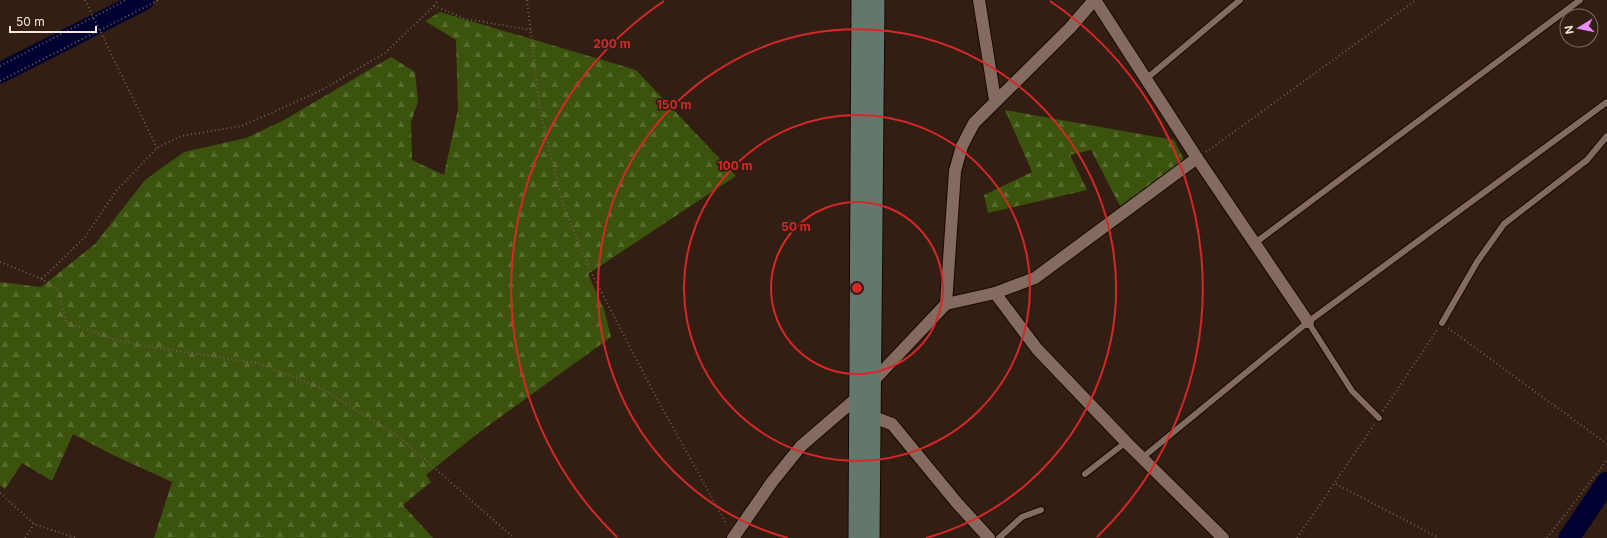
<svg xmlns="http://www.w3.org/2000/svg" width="1607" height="538" font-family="Inter,sans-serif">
<defs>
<pattern id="forest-firs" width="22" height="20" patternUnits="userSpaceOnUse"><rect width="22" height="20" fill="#3b530c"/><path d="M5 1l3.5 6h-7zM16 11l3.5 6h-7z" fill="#586c2f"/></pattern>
</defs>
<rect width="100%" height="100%" fill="#321e13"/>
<g fill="url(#forest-firs)">
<polygon points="440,12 636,70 736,176 588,274 604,309 611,337 477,434 426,475 431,482 403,505 433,538 154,538 172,482 113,455 73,434 52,481 22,463 5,489 0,485 0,282 41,287 95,244 145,180 184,152 246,138 284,120 391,57 415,72 418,102 411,122 412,160 444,175 458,109 456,40 425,21"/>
<polygon points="1005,110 1174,140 1184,160 1120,206 1091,150 1070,155 1087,190 988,213 984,195 1032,172"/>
</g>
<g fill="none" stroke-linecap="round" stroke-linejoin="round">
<g stroke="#000131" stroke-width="21">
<polyline points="0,73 144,0"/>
<polyline points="1569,538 1607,482"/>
</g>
<defs>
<g id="lane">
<polyline points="1146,79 1240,0"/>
<polyline points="1255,243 1580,0"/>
<polyline points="1308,322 1352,391 1379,418"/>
<polyline points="1442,323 1477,262 1504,224 1587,160 1607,136"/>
<polyline points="1142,458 1308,322 1607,102"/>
<polyline points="1085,474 1126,442"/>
<polyline points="999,538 1022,517 1041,510"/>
</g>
<g id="street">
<polyline points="979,0 995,100"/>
<polyline points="1095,0 1197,158 1308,322"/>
<polyline points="995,293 1037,349 1126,442 1223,538"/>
<polyline points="946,304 955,171 962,146 974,123 1070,28 1094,0"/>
<polyline points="873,417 892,424 957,503 989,538"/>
<polyline points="733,538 772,482 801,446 859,396 946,304 995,293 1035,278 1197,158"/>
</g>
<g id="secondary">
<polyline points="857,538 860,0"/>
<polyline points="871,538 876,0"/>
</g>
</defs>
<use href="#lane" stroke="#190801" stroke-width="8"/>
<use href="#street" stroke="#190801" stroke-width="14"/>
<use href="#secondary" stroke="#190801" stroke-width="19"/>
<g stroke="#705e54" stroke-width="2" stroke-dasharray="1 3" stroke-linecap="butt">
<polyline points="85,0 157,148"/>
<polyline points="527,0 540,109 562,202 591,272 656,397 727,525"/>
<polyline points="434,6 438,0"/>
<polyline points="0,66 126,0"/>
<polyline points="0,81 159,0"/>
<polyline points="1206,152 1416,0"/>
<polyline points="0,262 42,279 59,291 66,322 116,340 151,347 257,363 317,386 397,435 514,538"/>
<polyline points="42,279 85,237 116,191 157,148 181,136 242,126 322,90 385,53 434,6 466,19 531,30"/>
<polyline points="1448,328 1607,444"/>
<polyline points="1383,411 1437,330"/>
<polyline points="1336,484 1439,538"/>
<polyline points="0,493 34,524 76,538"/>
<polyline points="25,538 34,524"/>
<polyline points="1297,538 1374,425"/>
<polyline points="1547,538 1607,460"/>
</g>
<use href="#lane" stroke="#846b5f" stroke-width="6"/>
<use href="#street" stroke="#846b5f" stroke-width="12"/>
<use href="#secondary" stroke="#64776d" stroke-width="17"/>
</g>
<g fill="none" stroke="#d62828" stroke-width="2">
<circle cx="857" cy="288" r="86"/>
<circle cx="857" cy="288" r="173"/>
<path d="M788 538A259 259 0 1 1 926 538"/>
<path d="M617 537A346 346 0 0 1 664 1M1050 1A346 346 0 0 1 1097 537"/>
</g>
<circle cx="857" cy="288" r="6" fill="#d62828" stroke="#321e13" stroke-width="2"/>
<g font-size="12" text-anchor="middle" font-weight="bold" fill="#d62828" stroke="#321e13" stroke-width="3.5" stroke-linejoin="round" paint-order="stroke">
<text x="612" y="48">200 m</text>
<text x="674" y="109">150 m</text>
<text x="735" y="170">100 m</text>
<text x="796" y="231">50 m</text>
</g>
<g transform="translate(1579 28) rotate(260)"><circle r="19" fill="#321e13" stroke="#806f65"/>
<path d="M0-3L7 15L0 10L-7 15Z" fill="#e98dfe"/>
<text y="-6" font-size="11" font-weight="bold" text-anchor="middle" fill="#f6e8e0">N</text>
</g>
<path d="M10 26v6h86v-6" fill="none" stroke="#f6e8e0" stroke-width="2"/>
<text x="16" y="26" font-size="12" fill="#f6e8e0" stroke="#321e13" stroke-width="3" paint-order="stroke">50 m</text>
</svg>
